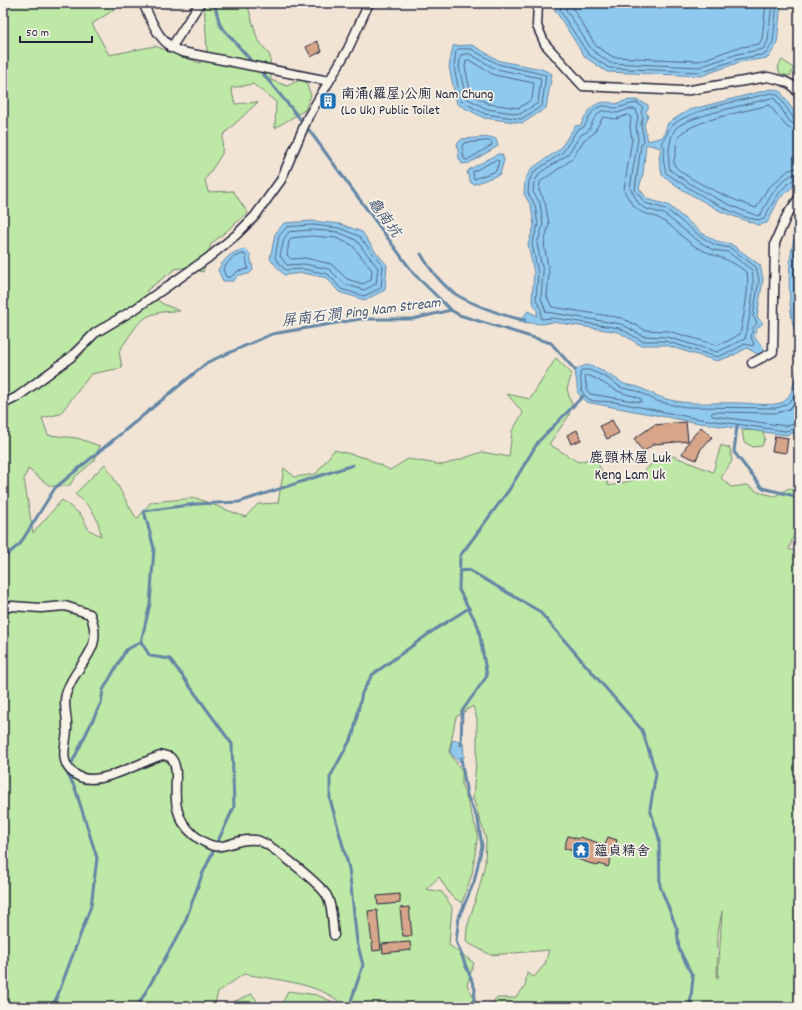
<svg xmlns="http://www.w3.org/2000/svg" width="802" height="1010" font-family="Dekko,'LXGW WenKai TC',sans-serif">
<rect width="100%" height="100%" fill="#f1e4d5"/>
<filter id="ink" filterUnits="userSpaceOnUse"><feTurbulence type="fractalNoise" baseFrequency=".025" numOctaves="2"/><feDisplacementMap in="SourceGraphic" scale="8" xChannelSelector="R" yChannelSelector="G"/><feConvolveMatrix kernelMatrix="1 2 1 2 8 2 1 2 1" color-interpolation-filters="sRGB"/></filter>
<g filter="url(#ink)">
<g fill="#bee8a5" stroke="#708570" fill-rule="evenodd">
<path d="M3 3H124L92 24 109 55 155 46 200 63 207 50 204 3H245L248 6 257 38 270 56 271 80 287 86 304 78 311 95 305 110 275 128 276 102 253 84 231 88 235 104 258 102 223 135 222 154 205 180 208 192 233 191 248 213 211 244 203 272 187 267 175 269 146 291 163 304 180 311C140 311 140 322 119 351L122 368 91 374 60 414 42 418 48 435 77 438 100 446 94 461 76 476 69 486H50L28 469 24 479 33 533 62 500 81 515 89 530 101 536C98 515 91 507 75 494L105 464C117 482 125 501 137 519L151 502 196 498 245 517 258 504 278 503 284 468 295 477 316 474 334 450 366 458 390 470 408 459 443 465 482 452 509 457 512 431 523 413 507 394 530 399 556 358 572 374 567 389 572 406 568 417 549 444 578 462 593 458 598 463 609 486 638 479 651 464 673 456 713 472 721 445 730 448 732 461 721 478 731 487 747 485 758 492 775 496 789 488 799 493V520L789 549 799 553V1007H490L496 998H515L525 987 527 973 534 977 545 964 549 950 491 955 466 942 467 928 480 885 485 863 486 839 473 798 477 750V719L473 706 456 717 449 752 462 771V785L478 834 472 874 462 903 451 896 439 877 426 889 442 892 452 907 449 945 474 963 467 985 479 1007H285L283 1002 288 991 317 995 335 1003H341C318 983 273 979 244 974L218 992 214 1007H3ZM722 911 718 978H717L718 933Z"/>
<polygon points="782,60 794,68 790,76 780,74 778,67"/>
<polygon points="742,430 762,431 765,438 762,446 753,447 744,442"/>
<polygon points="252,994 261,1007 230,1007 233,1002"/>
</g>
<g fill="#8fc9ee" stroke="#6386a6">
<polygon points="559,3 781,3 777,44 768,58 740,62 701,76 607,72 585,57 555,10"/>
<polygon points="472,45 500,61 542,69 552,74 546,108 523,123 484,118 457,104 449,67 453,46"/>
<path d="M771 89 780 91 799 119V181L779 199 767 223 758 225 722 212 683 190 662 175 659 159 661 148 646 144 643 174 639 188 647 199 668 205 702 233 716 241 731 244 760 265 763 279 757 317 763 323 756 329 754 337 763 347 765 352 759 355 747 348 734 355 717 361 665 345H640L619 332 553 322 542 324 519 322 528 311 537 316V310L532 300 534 273 528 244 534 226 531 206 524 194 525 180 531 169 560 149 575 126 581 125C588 108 597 98 616 104 629 99 636 98 648 105V109L645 111 648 115 644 125 648 141 663 137 668 123 689 110Z"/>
<polygon points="490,137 496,139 498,146 469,163 462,164 459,158 457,144 462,139"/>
<polygon points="498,154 502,154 504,160 500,174 475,184 471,183 467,172 470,169"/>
<polygon points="313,221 340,224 362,232 375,251 387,265 385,290 365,300 339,292 327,278 303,273 284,275 270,259 275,234 284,223"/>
<path d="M799 227V431L798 432 785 435 693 422 586 402 578 393 575 370 586 365C599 368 610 375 621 382 626 386 633 385 638 387 650 392 661 399 675 401 695 405 717 402 738 403 752 403 771 407 783 402 795 396 799 360 798 348 798 338 793 329 792 319 788 295 787 247 799 227Z"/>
<path d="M245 249 250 254 253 270 249 274 239 275 233 281H223L218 270C225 258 231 252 245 249Z"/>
<polygon points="457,740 463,742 464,757 462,761 458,761 450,752 452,741"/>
</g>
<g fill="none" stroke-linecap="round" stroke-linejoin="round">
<g stroke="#4e6583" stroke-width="1">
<polyline points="562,3 560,11 588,54 609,68 700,72 739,59 766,54 773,42 777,3"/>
<polyline points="567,3 566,10 592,50 610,63 699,67 738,54 763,49 768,41 772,3"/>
<polyline points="573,3 573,9 596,46 613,57 699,61 736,48 759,44 762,39 766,3"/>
<polygon points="471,49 498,64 546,75 542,106 521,119 485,114 461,101 454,67 456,51 458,49"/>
<polygon points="470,54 496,69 541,78 538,103 520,114 487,109 466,98 459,67 461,55"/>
<polygon points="469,60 494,75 534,83 532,99 519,108 489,104 471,94 465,67 466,61"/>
<path d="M637 103 643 107 641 112 643 117 641 125 644 141 641 145 635 190 645 203 666 209 700 236 715 245 730 248 756 267 759 280 753 316 757 323 753 328 751 337 754 344 753 346 745 344 732 351 717 357 665 341H642L619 328 553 318 541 319V310L536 299 538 273 532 244 538 225 535 205 528 193 529 181 534 172 563 152 577 130 584 127C589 118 593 105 606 106 609 106 612 108 615 108 622 108 629 103 637 103Z"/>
<path d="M629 109H636L638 118 636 126 638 139 630 188 639 204 644 208 664 214 697 240 713 250 728 252 752 270C756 287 749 321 745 339L717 352 667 337 643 336 621 324 546 312 541 298 543 272 537 244 543 225 540 203 533 192 534 182 541 172 567 155 581 135 588 131 594 119 601 111H606L617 113Z"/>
<path d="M628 115 631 117 630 127 632 139 624 189C625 194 628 198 631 202 641 217 649 212 662 220 674 227 683 239 696 247 714 257 731 258 747 273 750 286 743 320 740 334L728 341 717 345 668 331 645 330 622 318 552 307 547 297 549 272 544 244 549 224 545 202 539 190 540 182 571 160 584 140 593 134 603 117 616 119Z"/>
<path d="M799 121 794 119 778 95 771 93C748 99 688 110 673 125 668 129 666 138 661 143L665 148 663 159 666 173C682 184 746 226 764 219 770 207 784 180 799 178"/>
<path d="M799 126 790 122 775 99 771 98C751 104 688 116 676 128 669 136 667 160 670 170 698 190 726 205 758 216L761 214C767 201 782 174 799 173"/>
<path d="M799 132 787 127 769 105C746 111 701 119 683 132 678 135 676 143 676 148 677 154 672 160 675 166 683 178 740 203 756 208L768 188 789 170 799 167"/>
<polygon points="489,141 492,143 492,145 467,160 464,159 462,146 464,143"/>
<polygon points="496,160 499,161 496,171 474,179 473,172"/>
<polygon points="313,225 339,228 359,236 383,266 381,288 364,296 341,289 328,274 303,269 285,270 275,258 279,236 287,227"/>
<polygon points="313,230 338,232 356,240 378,268 376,284 364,290 344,284 329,269 304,264 287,265 280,256 284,239 289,232"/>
<path d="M799 235C791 258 793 308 799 332"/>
<polygon points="313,236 336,238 352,245 372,270 371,280 363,284 347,279 331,264 305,258 291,259 287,255 289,241 292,238"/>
<path d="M244 254 246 256 248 269 238 271 231 277H226L223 270C228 261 233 255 244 254Z"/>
<path d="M588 375C600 380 610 388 620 392 627 395 634 395 641 399L642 401 640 402 590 394 587 390 585 377Z"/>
<path d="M799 378C797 393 793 404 776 408L688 407 673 405 657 401 637 391 622 388 604 376 589 370H582L580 373 582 392 588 399 594 401 615 402 694 418 785 431 799 428"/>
<polyline points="799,399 789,409 777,413 713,412 711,414 713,416 786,426 799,423"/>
</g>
<g stroke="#6386a6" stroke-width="3">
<polyline points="214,3 220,25 254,64"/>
<polyline points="259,69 301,120"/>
<polyline points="309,130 414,274 451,310"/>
<path d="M421 254C429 268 438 280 450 290 462 301 508 318 525 320"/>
<polyline points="737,426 734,452 762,488 791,495 799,500"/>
<polyline points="3,558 20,544 55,488 208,362 272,334 360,319 413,319 451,310 459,315 551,343 575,370"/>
<polyline points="460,571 469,570 539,611 642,730 656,773 650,809 659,838 660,886 677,929 679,949 693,977 690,1007"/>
<polyline points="461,745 462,711 487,676 478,626 459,590 460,556 509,490 538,442 583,396"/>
<polyline points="461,758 467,795 478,820 482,846 474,882 459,917 456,941 475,989 473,1007"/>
<polyline points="51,1007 57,997 91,906 97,858 75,788 67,773 101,703 103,690 126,650 141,642"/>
<polyline points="137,1007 183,927 202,875 234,807 232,744 170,659 150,656 141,642 150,604 154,548 144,511 196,504 239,502 353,465"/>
<polyline points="349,1007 363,965 357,942 349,868 330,799 330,777 353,735 362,693 372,675 434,630 469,608"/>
</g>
</g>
<g fill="#d7a68a" stroke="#22223b">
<polygon points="317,41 322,51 311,57 306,47"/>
<polygon points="612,420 619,433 607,439 600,426"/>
<polygon points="686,422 688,441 654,444 643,452 634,439 654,425"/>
<polygon points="701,427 712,437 701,449 696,460 682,454 689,441"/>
<polygon points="577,430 581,440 571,444 567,435"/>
<polygon points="775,436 788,438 786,453 772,451"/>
<polygon points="568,836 579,839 580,837 605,845 608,837 617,840 608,867 599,864 598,866 574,858 576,852 564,848"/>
<polygon points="400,894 400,903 378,905 377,896"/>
<polygon points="409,907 412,936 403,936 400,908"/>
<polygon points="377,910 381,950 373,951 368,911"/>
<polygon points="410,942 411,950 383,953 382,944"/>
</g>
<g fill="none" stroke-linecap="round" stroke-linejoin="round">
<defs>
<g id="street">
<path d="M143 3C153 24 159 44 182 52L329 81"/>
<polyline points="538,3 537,26 545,44 583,86 684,91 768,77 784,81 792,85 799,94"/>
<polyline points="171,48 200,3"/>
<polyline points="752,363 773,352 775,243 787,215 799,198"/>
<polyline points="3,404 17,397 71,357 95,333 135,309 208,258 236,235 255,216 281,180 308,117 348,49 369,3"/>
<path d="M3 609 12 606 41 608 65 606 90 614C106 653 75 662 66 694 63 704 67 715 67 725 68 741 58 758 71 771 76 776 84 779 91 779 112 779 143 761 163 755L170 757C186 772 161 808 194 835 223 859 228 837 256 840 268 841 321 885 327 896 333 907 332 923 334 935"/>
</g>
</defs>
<use href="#street" stroke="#22223b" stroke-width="11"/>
<use href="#street" stroke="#f7f3e8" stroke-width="8"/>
</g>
</g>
<defs>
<symbol id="building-square" viewBox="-11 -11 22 22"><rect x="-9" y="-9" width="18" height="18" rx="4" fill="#1f6fb2" stroke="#f7f3e8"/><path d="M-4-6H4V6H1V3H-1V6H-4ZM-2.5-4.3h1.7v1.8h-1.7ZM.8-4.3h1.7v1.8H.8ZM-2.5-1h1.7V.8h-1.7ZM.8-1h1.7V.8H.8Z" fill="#fff"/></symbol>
<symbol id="temple-square" viewBox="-11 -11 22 22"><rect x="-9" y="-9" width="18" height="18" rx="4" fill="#1f6fb2" stroke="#f7f3e8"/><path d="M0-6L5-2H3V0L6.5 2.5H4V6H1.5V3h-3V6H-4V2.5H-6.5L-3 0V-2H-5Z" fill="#fff"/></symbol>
</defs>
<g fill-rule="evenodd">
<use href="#building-square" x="318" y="91" width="20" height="20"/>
<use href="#temple-square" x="571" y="840" width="20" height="20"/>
</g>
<g text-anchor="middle" stroke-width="3.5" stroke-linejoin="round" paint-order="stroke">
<g font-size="14" fill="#22223b" stroke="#f7f3e8" text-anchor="start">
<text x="341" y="98">南涌(羅屋)公廁 Nam Chung<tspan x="341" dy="16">(Lo Uk) Public Toilet</tspan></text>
<text x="594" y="855">蘊貞精舍</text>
</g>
<g font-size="15" font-style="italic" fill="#435471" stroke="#f7f3e8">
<text transform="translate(385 217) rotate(54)" y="5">龜南坑</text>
<text transform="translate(361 311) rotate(-7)" y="5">屏南石澗 Ping Nam Stream</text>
</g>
<g font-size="15" fill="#22223b" stroke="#f7f3e8">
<text x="630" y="462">鹿頸林屋 Luk<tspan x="630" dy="17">Keng Lam Uk</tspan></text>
</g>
</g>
<rect width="802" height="1010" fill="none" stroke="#f7f3e8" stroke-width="16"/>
<rect x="8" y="8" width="786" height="994" fill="none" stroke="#22223b" stroke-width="1.5" filter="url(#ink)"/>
<path d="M20 36v6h72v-6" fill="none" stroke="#22223b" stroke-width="2"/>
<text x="26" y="36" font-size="12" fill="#22223b" stroke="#f7f3e8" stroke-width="3" paint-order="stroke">50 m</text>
</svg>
